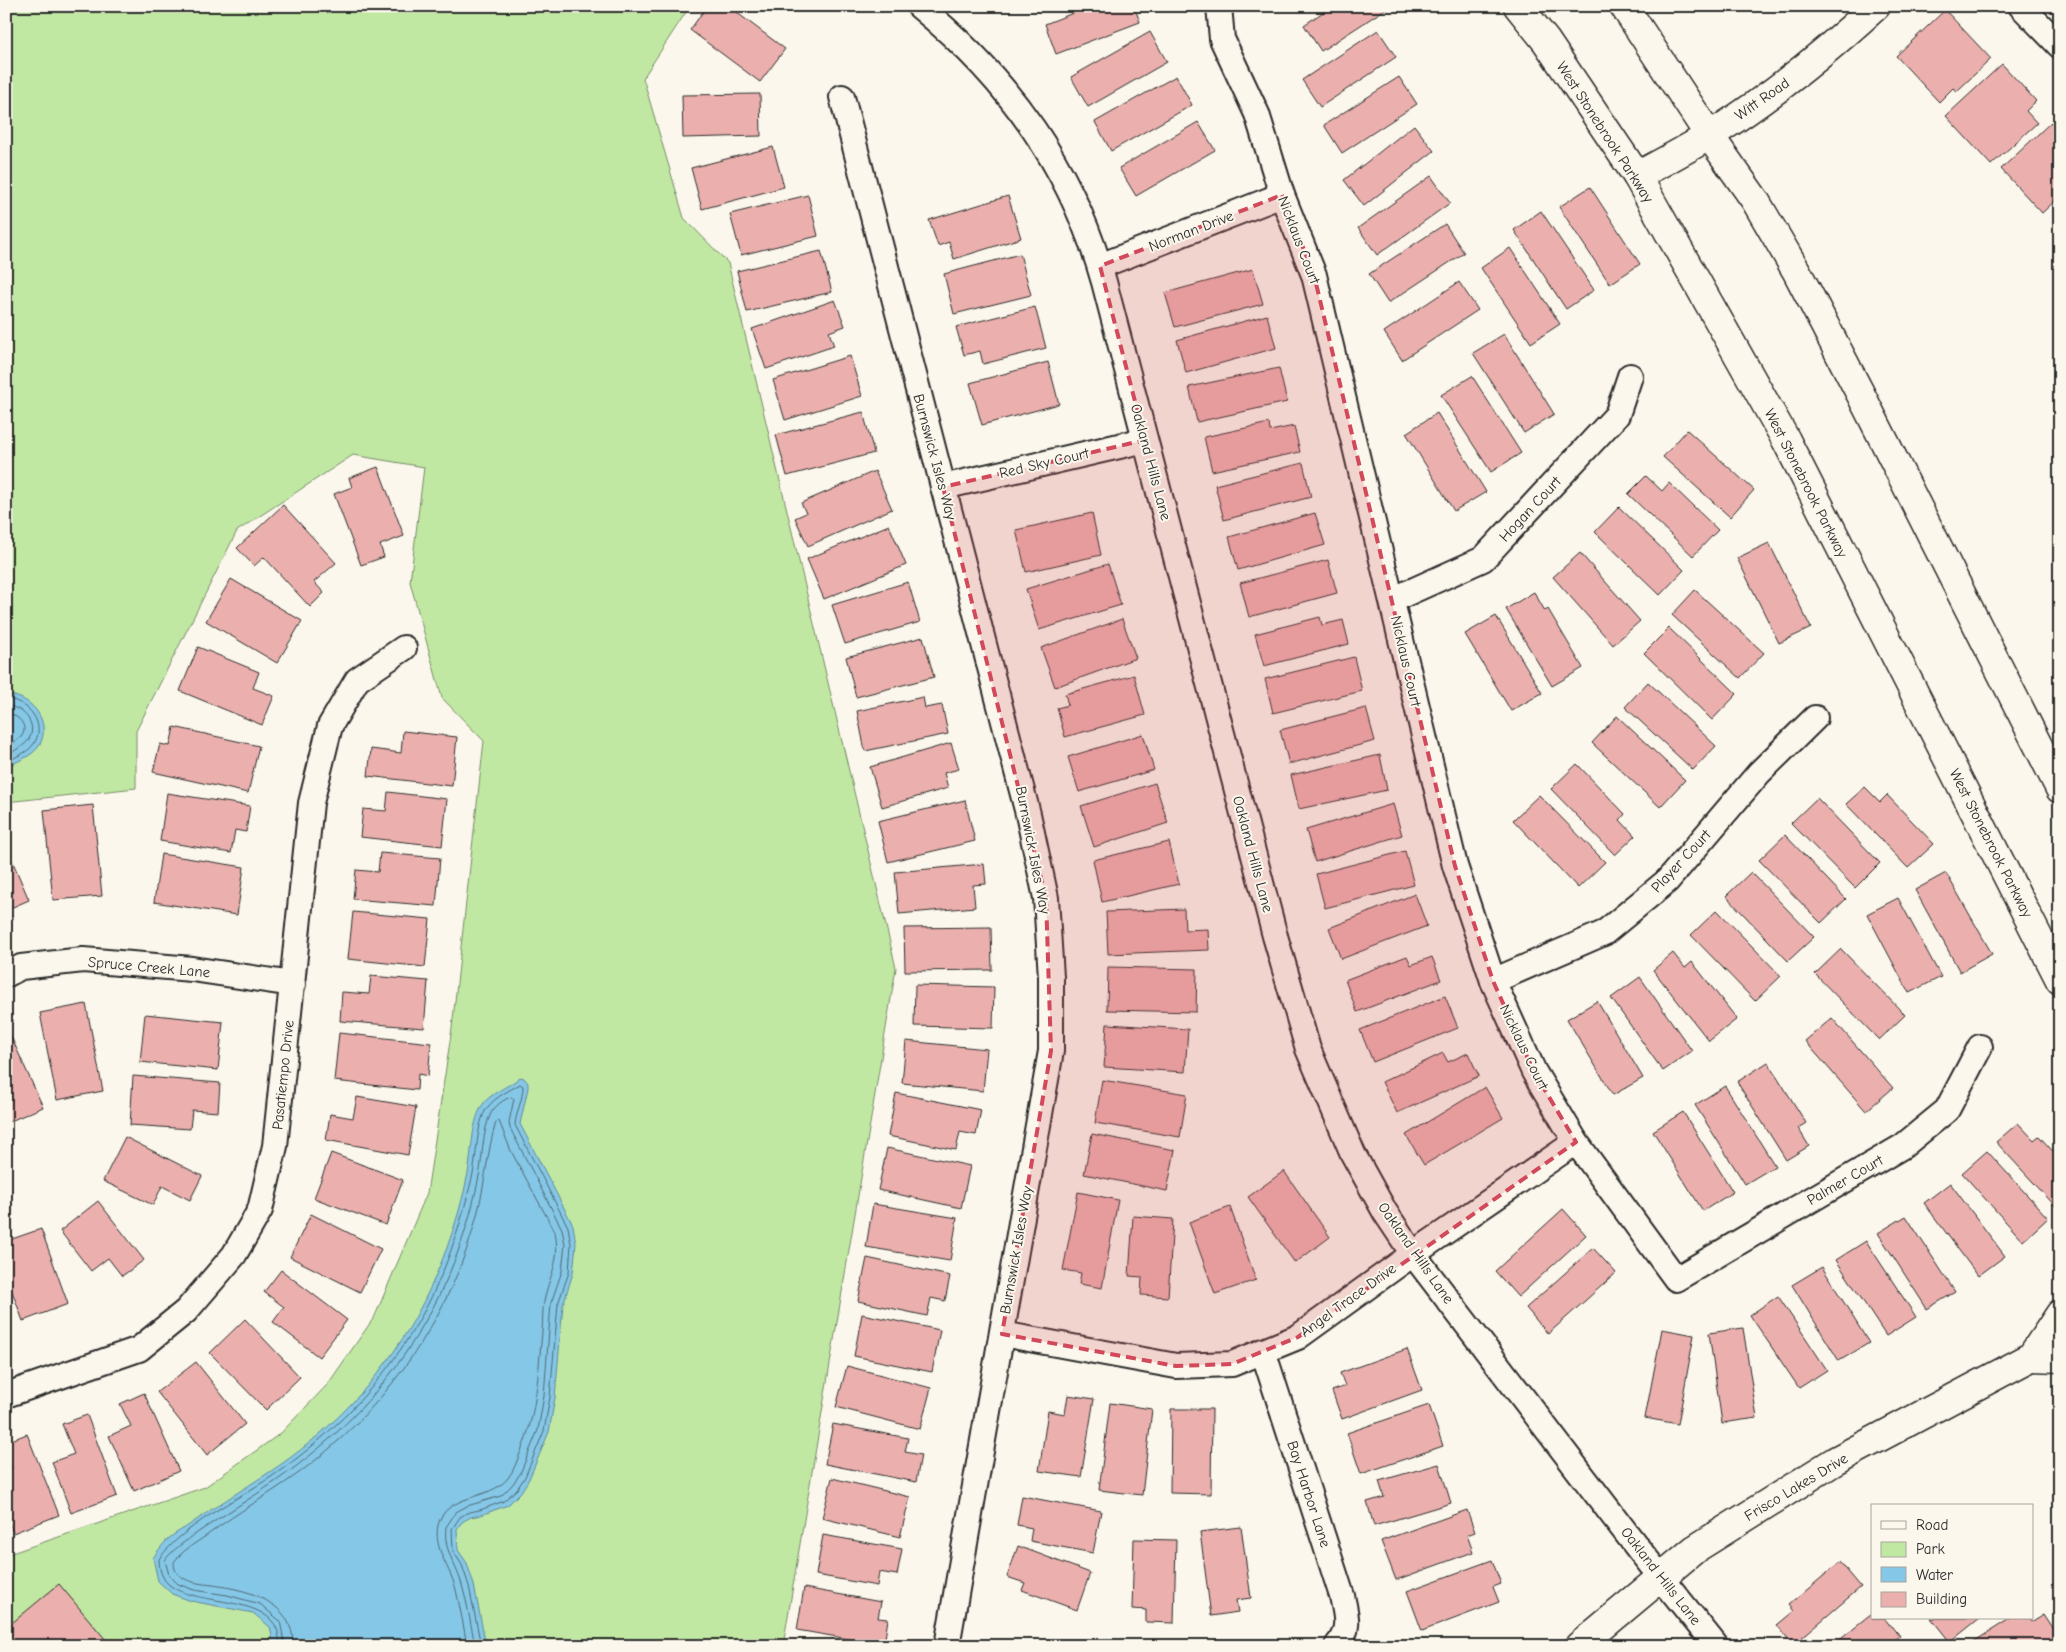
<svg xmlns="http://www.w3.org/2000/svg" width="2066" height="1652" font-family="'Comic Neue',sans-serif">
<rect width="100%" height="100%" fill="#fbf7ec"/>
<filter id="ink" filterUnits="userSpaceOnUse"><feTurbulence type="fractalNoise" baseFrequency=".02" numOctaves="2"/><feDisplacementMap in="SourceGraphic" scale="10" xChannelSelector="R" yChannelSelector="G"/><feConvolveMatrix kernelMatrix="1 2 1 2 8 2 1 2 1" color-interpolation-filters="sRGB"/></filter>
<g filter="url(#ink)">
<polygon fill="#c1e8a3" stroke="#768a67" points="10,6 690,6 643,78 684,218 728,263 896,968 783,1646 6,1646 6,1555 205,1487 281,1433 328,1384 375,1316 427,1193 452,1028 484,741 442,698 410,582 424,467 353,455 237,531 136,731 136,788 6,802 6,20"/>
<g fill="#85c7e6" stroke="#61899b">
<path d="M6 695C31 695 53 722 39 746 33 756 16 762 6 767Z"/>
<path d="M520 1077 524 1078 528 1083V1088L520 1124 573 1225 576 1244 573 1273 563 1305 555 1398 549 1432 529 1479 521 1492 508 1505 481 1515 471 1517 462 1522 457 1529 458 1550 467 1563 474 1585 486 1646H274L270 1627 253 1613 191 1601 172 1594 158 1581 153 1558C157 1552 162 1545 167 1540 174 1533 184 1529 192 1523 217 1505 242 1490 268 1473 327 1435 380 1380 415 1318 439 1274 458 1224 468 1173 472 1152 471 1126 481 1107 490 1092 508 1088 520 1077Z"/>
</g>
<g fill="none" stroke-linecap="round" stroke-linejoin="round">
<g stroke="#4f6976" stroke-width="1">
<path d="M6 699C28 700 48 725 33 745 27 753 15 757 6 762"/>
<path d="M6 706C22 706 38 723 29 739 25 746 14 751 6 755"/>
<path d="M6 713C17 714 30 726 21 737 17 741 11 744 6 746"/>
<path d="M279 1646C285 1587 180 1612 163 1577 160 1572 159 1564 159 1559 184 1525 236 1500 271 1477 330 1437 382 1384 418 1322 444 1278 460 1228 472 1178 477 1159 476 1123 487 1108 496 1096 509 1091 520 1084L523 1086C523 1100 516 1112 515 1125L568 1227 571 1244 569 1272 558 1304 550 1397 544 1431 525 1477 517 1489 504 1501 480 1510 469 1512 460 1517 452 1529 453 1551 462 1565 469 1586 481 1646"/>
<path d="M285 1646 280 1621 260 1604 227 1595 194 1590 178 1584 169 1575 165 1560C174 1548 185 1542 197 1533 223 1515 250 1499 276 1481 335 1440 387 1388 423 1325 450 1280 469 1228 479 1176 483 1156 482 1132 491 1113 495 1106 504 1099 511 1097L514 1099 509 1122 510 1128 562 1229 565 1244 562 1271 551 1303 544 1396 538 1430 520 1474 512 1485 501 1496 467 1506 456 1512 446 1527C443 1551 456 1563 462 1585 468 1605 471 1626 475 1646"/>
<path d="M293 1646C294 1632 288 1617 277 1608 257 1592 238 1589 213 1585 203 1584 192 1583 183 1578 176 1574 174 1569 174 1562 182 1551 194 1544 206 1536 240 1510 278 1490 312 1463 391 1401 452 1313 477 1215 485 1185 487 1152 496 1122L499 1121 511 1151 555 1232C561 1263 549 1274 544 1302 542 1312 543 1322 542 1332 538 1373 537 1413 521 1451 517 1460 514 1471 508 1478 490 1501 446 1493 438 1525 433 1550 451 1568 456 1590 460 1608 464 1627 467 1646"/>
</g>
</g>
<g fill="#ebb0ad" stroke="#2b2b2b">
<polygon points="707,6 728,6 785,49 760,82 690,30"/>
<polygon points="1091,6 1134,6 1140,22 1056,54 1045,24"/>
<polygon points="1332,6 1390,6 1321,51 1304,25"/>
<polygon points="1945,10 1991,59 1957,91 1953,88 1939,102 1896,56"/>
<polygon points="1378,30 1396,57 1320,107 1302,80"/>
<polygon points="1150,32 1167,62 1088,107 1071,77"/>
<polygon points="2002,64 2036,101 2026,111 2037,123 1991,165 1946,116"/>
<polygon points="1176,76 1192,105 1111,151 1095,122"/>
<polygon points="1399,77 1417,104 1342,153 1324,125"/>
<polygon points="760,94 761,136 683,138 682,95"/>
<polygon points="1198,122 1215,150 1136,196 1119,168"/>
<polygon points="2051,122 2060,131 2060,196 2042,213 2001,169"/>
<polygon points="1414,125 1434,151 1364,206 1344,180"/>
<polygon points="773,147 784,187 702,209 691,168"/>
<polygon points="1431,176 1450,203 1377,255 1358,228"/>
<polygon points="1590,187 1640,264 1610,284 1559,207"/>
<polygon points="808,195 818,236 741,255 730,214"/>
<polygon points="1008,196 1021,238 954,259 949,242 938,246 929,220"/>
<polygon points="1541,211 1594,290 1566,309 1514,230"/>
<polygon points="1445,224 1464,253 1388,303 1369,274"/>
<polygon points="1510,248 1560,324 1531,343 1481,268"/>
<polygon points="821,251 832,292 747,312 737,271"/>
<polygon points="1020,254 1031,295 954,314 944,274"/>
<polygon points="1253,269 1263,304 1175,327 1165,293"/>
<polygon points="1459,282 1478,310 1402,360 1384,332"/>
<polygon points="835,300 845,326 829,332 834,346 766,369 752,329"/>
<polygon points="1035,307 1046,348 983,364 980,351 964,355 956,327"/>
<polygon points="1267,315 1276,348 1186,373 1177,340"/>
<polygon points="1504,334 1554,414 1524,433 1473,353"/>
<polygon points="850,356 862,396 785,420 773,380"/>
<polygon points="1048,362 1059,404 982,425 970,383"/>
<polygon points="1279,368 1287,402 1197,422 1189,387"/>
<polygon points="1472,376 1521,453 1491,472 1441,395"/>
<polygon points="863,412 874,453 787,476 776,435"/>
<polygon points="1437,413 1486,492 1454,511 1406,433"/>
<polygon points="1269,423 1270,431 1294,426 1300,452 1212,471 1204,437"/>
<polygon points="1687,430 1754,490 1730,517 1663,457"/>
<polygon points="1303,463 1311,497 1224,520 1215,485"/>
<polygon points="378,467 404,536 380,545 384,557 361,565 334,494 352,487 349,478"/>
<polygon points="875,471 892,509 808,546 795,518 806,513 801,503"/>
<polygon points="1646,476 1662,491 1669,483 1718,530 1693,556 1628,494"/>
<polygon points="283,505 336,563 314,582 324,593 310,607 264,557 254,566 237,548"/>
<polygon points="1619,507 1684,570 1660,595 1595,532"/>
<polygon points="1092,513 1101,555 1026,572 1016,530"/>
<polygon points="1315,513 1325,545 1238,570 1229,537"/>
<polygon points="889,525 906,565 824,599 807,559"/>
<polygon points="1769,543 1811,628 1779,643 1737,558"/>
<polygon points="1580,553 1640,621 1613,645 1553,577"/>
<polygon points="1328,560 1337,593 1249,617 1240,583"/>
<polygon points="1108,564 1121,605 1039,630 1026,589"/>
<polygon points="231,579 302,621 277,663 206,621"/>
<polygon points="908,582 920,622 845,644 832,605"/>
<polygon points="1695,590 1764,653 1740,678 1672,615"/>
<polygon points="1534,592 1545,611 1548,609 1583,668 1552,686 1506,609"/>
<polygon points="1496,616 1542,693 1511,711 1465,634"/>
<polygon points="1320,617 1322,625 1343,620 1349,644 1264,666 1255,634"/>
<polygon points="1122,619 1136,658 1055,687 1041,648"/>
<polygon points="1669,628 1737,694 1712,720 1644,653"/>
<polygon points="923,637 934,677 856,697 846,657"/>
<polygon points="198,647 259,672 253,688 274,696 262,725 180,691"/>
<polygon points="1354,657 1362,691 1273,713 1265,679"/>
<polygon points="1134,675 1145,715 1065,737 1057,708 1068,705 1065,694"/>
<polygon points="1648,682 1716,746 1693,770 1625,707"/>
<polygon points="923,697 925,708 942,705 948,734 865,751 857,711"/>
<polygon points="1366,708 1375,741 1289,764 1280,730"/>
<polygon points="1617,716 1685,780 1660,807 1592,743"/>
<polygon points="174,727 259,746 248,793 153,772 160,744 170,746"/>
<polygon points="403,731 457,737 452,786 368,776 371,749 401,753"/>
<polygon points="1143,734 1154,770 1079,792 1068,757"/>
<polygon points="951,743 959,769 944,773 948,788 882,807 870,767"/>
<polygon points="1380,755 1387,790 1299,809 1291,775"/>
<polygon points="1577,764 1625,814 1620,820 1635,836 1615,855 1551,789"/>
<polygon points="1155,783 1168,823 1094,847 1081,806"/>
<polygon points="1865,787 1880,802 1887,795 1934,844 1908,868 1846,804"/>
<polygon points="388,792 447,799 442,846 360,837 363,809 386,811"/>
<polygon points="167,793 250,806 246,832 235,830 231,853 160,841"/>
<polygon points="1539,795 1605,862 1578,888 1513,820"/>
<polygon points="1817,798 1880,863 1855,888 1791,823"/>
<polygon points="965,800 975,841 888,862 878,821"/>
<polygon points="1393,804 1402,835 1315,862 1306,830"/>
<polygon points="93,805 102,896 53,900 44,810"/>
<polygon points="1785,835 1846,899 1821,923 1759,860"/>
<polygon points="1169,842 1179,884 1102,902 1093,860"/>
<polygon points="6,846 29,900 6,910"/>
<polygon points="1405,851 1414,885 1325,908 1316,874"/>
<polygon points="380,853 440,858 436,906 353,899 356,870 378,872"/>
<polygon points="161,854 244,867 237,915 154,902"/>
<polygon points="984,864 986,884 973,885 975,907 899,914 895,872"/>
<polygon points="1751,872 1814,937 1788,961 1726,896"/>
<polygon points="1946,873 1992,954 1960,972 1915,890"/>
<polygon points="1415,894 1427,926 1341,959 1329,928"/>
<polygon points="1898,898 1941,977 1909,993 1867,914"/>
<polygon points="1184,909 1185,930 1208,929 1209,950 1108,954 1106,912"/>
<polygon points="1717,910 1781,976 1755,1001 1691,935"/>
<polygon points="353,912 430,919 425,967 348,959"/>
<polygon points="991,927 992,970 905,971 904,928"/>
<polygon points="1841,949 1905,1015 1879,1040 1815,974"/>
<polygon points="1673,953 1685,968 1692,962 1737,1019 1709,1041 1653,970"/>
<polygon points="1407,956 1411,965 1432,957 1441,980 1357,1012 1345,980"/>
<polygon points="1108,967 1197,969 1196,1012 1107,1010"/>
<polygon points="371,976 428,981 424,1028 340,1021 342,992 369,994"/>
<polygon points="1640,977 1692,1051 1663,1071 1611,998"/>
<polygon points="915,985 994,987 993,1028 914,1026"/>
<polygon points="1445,996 1458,1028 1373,1062 1360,1030"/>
<polygon points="1597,1001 1643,1078 1613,1095 1567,1019"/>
<polygon points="86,1004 103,1091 57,1100 40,1013"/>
<polygon points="145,1014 223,1022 218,1070 140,1062"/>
<polygon points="1832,1018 1893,1088 1866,1111 1805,1041"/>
<polygon points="1107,1024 1188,1029 1185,1072 1104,1067"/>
<polygon points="8,1030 43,1107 6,1123 6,1031"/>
<polygon points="339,1033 431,1043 428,1076 418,1074 417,1090 334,1081"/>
<polygon points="906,1041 987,1049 983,1091 902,1083"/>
<polygon points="1443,1053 1448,1062 1468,1053 1479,1076 1397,1113 1382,1082"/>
<polygon points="1768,1062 1806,1123 1798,1128 1809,1146 1786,1160 1737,1082"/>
<polygon points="133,1076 220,1083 218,1112 192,1110 190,1129 130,1125"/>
<polygon points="1102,1080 1187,1094 1180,1137 1095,1123"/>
<polygon points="1725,1086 1775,1166 1745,1184 1695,1105"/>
<polygon points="1485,1087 1503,1118 1424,1165 1406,1135"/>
<polygon points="896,1093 981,1110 976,1135 960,1132 956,1150 888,1136"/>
<polygon points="357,1097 416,1107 408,1155 326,1140 330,1114 353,1118"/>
<polygon points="1683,1112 1733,1192 1703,1211 1653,1131"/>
<polygon points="2018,1123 2034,1140 2039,1136 2060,1159 2060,1207 2058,1209 1996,1142"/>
<polygon points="1092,1134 1175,1150 1167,1191 1084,1174"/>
<polygon points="125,1137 202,1176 190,1200 162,1186 153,1205 103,1181"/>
<polygon points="887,1148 970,1166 961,1208 878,1190"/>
<polygon points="1987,1151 2048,1218 2023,1241 1962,1173"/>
<polygon points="331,1153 403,1180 386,1225 314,1198"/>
<polygon points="1284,1171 1330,1237 1295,1263 1248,1197"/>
<polygon points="1950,1183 2005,1256 1978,1276 1924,1203"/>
<polygon points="1078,1192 1118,1200 1102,1288 1079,1284 1081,1273 1063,1270"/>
<polygon points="98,1201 144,1260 122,1276 108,1258 91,1271 60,1231"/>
<polygon points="873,1204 957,1218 950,1261 866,1247"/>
<polygon points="1230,1207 1256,1280 1215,1294 1189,1222"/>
<polygon points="1563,1209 1586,1235 1518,1297 1495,1271"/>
<polygon points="311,1214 381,1249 360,1292 290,1257"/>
<polygon points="1133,1216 1173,1219 1168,1297 1141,1295 1142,1277 1129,1276"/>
<polygon points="1906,1216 1955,1292 1927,1309 1878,1233"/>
<polygon points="41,1229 68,1304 23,1321 6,1275 6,1241"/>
<polygon points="1866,1241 1916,1317 1886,1336 1836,1260"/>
<polygon points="1593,1248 1616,1273 1548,1334 1526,1308"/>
<polygon points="867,1258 950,1276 945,1301 931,1298 927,1316 858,1301"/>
<polygon points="1822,1267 1869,1343 1839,1361 1792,1285"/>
<polygon points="281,1270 347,1320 319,1357 273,1322 284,1307 264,1292"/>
<polygon points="1778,1296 1827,1370 1799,1388 1750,1315"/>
<polygon points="862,1314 940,1330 932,1372 854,1356"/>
<polygon points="245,1319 300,1377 266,1410 210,1353"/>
<polygon points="1743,1328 1757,1418 1722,1423 1709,1333"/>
<polygon points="1662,1329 1694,1335 1678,1424 1645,1418"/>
<polygon points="1407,1349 1422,1390 1342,1419 1332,1391 1345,1386 1340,1373"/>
<polygon points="196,1362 245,1424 207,1455 157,1392"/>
<polygon points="847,1366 931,1388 920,1429 836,1407"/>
<polygon points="144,1393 179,1471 134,1491 109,1436 131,1426 120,1404"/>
<polygon points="1068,1395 1094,1399 1081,1477 1039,1471 1048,1411 1065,1414"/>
<polygon points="1110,1403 1152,1409 1142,1495 1099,1490"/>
<polygon points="1429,1405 1443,1446 1361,1474 1347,1433"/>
<polygon points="1171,1409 1212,1409 1211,1494 1170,1493"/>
<polygon points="87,1415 117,1496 71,1513 52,1462 74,1454 62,1424"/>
<polygon points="833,1424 908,1438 905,1452 921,1455 916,1482 825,1464"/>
<polygon points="27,1434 59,1515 13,1533 6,1515 6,1470 12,1468 6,1454 6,1442"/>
<polygon points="1439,1464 1451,1503 1374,1526 1367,1502 1384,1497 1379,1481"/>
<polygon points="832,1478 910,1497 900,1537 822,1518"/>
<polygon points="1022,1496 1101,1511 1093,1553 1030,1541 1032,1528 1017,1525"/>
<polygon points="1467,1510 1475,1532 1467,1535 1473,1552 1396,1580 1381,1541"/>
<polygon points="1241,1527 1251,1598 1236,1600 1238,1612 1211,1616 1200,1532"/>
<polygon points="823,1535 902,1549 897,1575 879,1572 877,1586 816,1575"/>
<polygon points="1134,1539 1176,1540 1174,1623 1146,1622 1146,1610 1132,1609"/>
<polygon points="1018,1546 1090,1573 1077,1610 1022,1590 1025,1583 1007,1577"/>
<polygon points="1492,1560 1501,1584 1493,1587 1499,1602 1422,1631 1407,1591"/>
<polygon points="1840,1562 1861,1587 1793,1645 1777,1625 1794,1611 1789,1605"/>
<polygon points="59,1584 111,1646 6,1646 6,1628"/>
<polygon points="804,1588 881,1602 878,1618 888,1619 884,1645 797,1630"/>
<polygon points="1872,1614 1872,1618 1885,1618 1899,1636 1887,1646 1832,1646"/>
<polygon points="2044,1614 2059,1637 2045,1646 1967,1646 2011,1618 2029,1618 2031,1622"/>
<polygon points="1931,1618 1980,1618 1950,1642"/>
</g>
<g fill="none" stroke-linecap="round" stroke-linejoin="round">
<defs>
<g id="street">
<path d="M919 6C1010 81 1072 168 1104 282L1275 936 1308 1049 1353 1154 1385 1212 1413 1254 1640 1551 1716 1646"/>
<polyline points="1219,6 1222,39 1257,114 1282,195 1314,275 1455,866 1493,981 1534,1072 1576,1142 1676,1279 1903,1146 1947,1110 1980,1047"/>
<polyline points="2021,6 2060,46"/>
<polyline points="842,97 1028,814 1046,898 1051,977 1051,1051 947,1646"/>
<polyline points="1100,266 1282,195"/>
<polyline points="943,487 1145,440"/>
<polyline points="1392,600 1483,559 1617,415 1630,376"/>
<polyline points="6,975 21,967 83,960 192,969 293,984"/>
<polyline points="1493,981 1604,933 1667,881 1759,773 1815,718"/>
<polyline points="1002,1334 1176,1366 1232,1364 1298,1337 1413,1254 1576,1142"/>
<path d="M1263 1351 1342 1596C1346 1615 1351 1629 1337 1646"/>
<polyline points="6,1395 139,1349 186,1311 234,1255 260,1210 275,1146 311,803 330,726 357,680 404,648"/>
</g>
<g id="secondary">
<polyline points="1518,6 1546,41 1637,176 1786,440 2060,980"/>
<polyline points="1624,6 1709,135 1755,200 1797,272 1861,395 2060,789"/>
<path d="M1637 176C1665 161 1693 146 1720 129 1776 93 1827 51 1876 6"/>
<polyline points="2031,1357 2060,1358"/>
<polyline points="1579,1646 1695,1549 1835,1461 2031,1357 2060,1314"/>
</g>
</defs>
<use href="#street" stroke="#2b2b2b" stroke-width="28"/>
<use href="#secondary" stroke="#2b2b2b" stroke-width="31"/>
<use href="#street" stroke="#fbf7ec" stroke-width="24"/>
<use href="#secondary" stroke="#fbf7ec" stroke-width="28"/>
</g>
</g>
<path fill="#d1495b" fill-opacity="0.2" stroke="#d1495b" stroke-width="4" stroke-dasharray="10 6" stroke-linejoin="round" d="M1282 195 1314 275 1455 866 1493 981 1534 1072 1576 1142 1298 1337 1232 1364 1176 1366 1002 1334 1051 1051 1046 898 943 487 1145 440 1100 266Z"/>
<g text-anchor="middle" stroke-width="4" stroke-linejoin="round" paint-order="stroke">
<g font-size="15" fill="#2b2b2b" stroke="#fbf7ec">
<text transform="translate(1762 99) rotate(-35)" y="5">Witt Road</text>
<text transform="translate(1605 132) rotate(57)" y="5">West Stonebrook Parkway</text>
<text transform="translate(1191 231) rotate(-21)" y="5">Norman Drive</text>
<text transform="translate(1299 240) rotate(69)" y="5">Nicklaus Court</text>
<text transform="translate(935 457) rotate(75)" y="5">Burnswick Isles Way</text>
<text transform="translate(1151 462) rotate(75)" y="5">Oakland Hills Lane</text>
<text transform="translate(1044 463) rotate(-13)" y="5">Red Sky Court</text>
<text transform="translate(1806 483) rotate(63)" y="5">West Stonebrook Parkway</text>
<text transform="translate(1530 509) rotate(-47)" y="5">Hogan Court</text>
<text transform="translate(1406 661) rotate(77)" y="5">Nicklaus Court</text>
<text transform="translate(1991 843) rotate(63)" y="5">West Stonebrook Parkway</text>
<text transform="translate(1033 850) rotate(79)" y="5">Burnswick Isles Way</text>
<text transform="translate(1253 854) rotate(75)" y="5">Oakland Hills Lane</text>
<text transform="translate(1681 861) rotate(-47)" y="5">Player Court</text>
<text transform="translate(149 967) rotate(5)" y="5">Spruce Creek Lane</text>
<text transform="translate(1524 1047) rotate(64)" y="5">Nicklaus Court</text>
<text transform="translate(283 1075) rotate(-84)" y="5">Pasatiempo Drive</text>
<text transform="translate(1845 1180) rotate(-30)" y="5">Palmer Court</text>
<text transform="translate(1016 1250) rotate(-80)" y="5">Burnswick Isles Way</text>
<text transform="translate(1416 1253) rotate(55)" y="5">Oakland Hills Lane</text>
<text transform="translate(1348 1300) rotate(-36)" y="5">Angel Trace Drive</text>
<text transform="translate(1796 1487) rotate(-31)" y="5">Frisco Lakes Drive</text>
<text transform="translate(1309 1494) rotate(72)" y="5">Bay Harbor Lane</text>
<text transform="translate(1661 1576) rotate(52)" y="5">Oakland Hills Lane</text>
</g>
</g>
<rect width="2066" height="1652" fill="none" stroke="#fbf7ec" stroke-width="25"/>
<rect x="12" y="12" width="2041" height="1627" fill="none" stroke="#2b2b2b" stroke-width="2" filter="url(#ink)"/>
<rect x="1871" y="1504" width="162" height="115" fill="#fbf7ec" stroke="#a8a59f"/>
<rect x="1881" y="1521" width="25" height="8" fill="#fbf7ec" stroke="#a8a59f"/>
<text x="1916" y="1530" font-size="15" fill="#2b2b2b">Road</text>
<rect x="1881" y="1542" width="25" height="15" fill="#c1e8a3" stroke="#a8a59f"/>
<text x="1916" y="1554" font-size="15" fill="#2b2b2b">Park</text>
<rect x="1881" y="1567" width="25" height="15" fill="#85c7e6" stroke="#a8a59f"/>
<text x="1916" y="1580" font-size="15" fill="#2b2b2b">Water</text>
<rect x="1881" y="1592" width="25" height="15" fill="#ebb0ad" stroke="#a8a59f"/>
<text x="1916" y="1604" font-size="15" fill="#2b2b2b">Building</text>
</svg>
